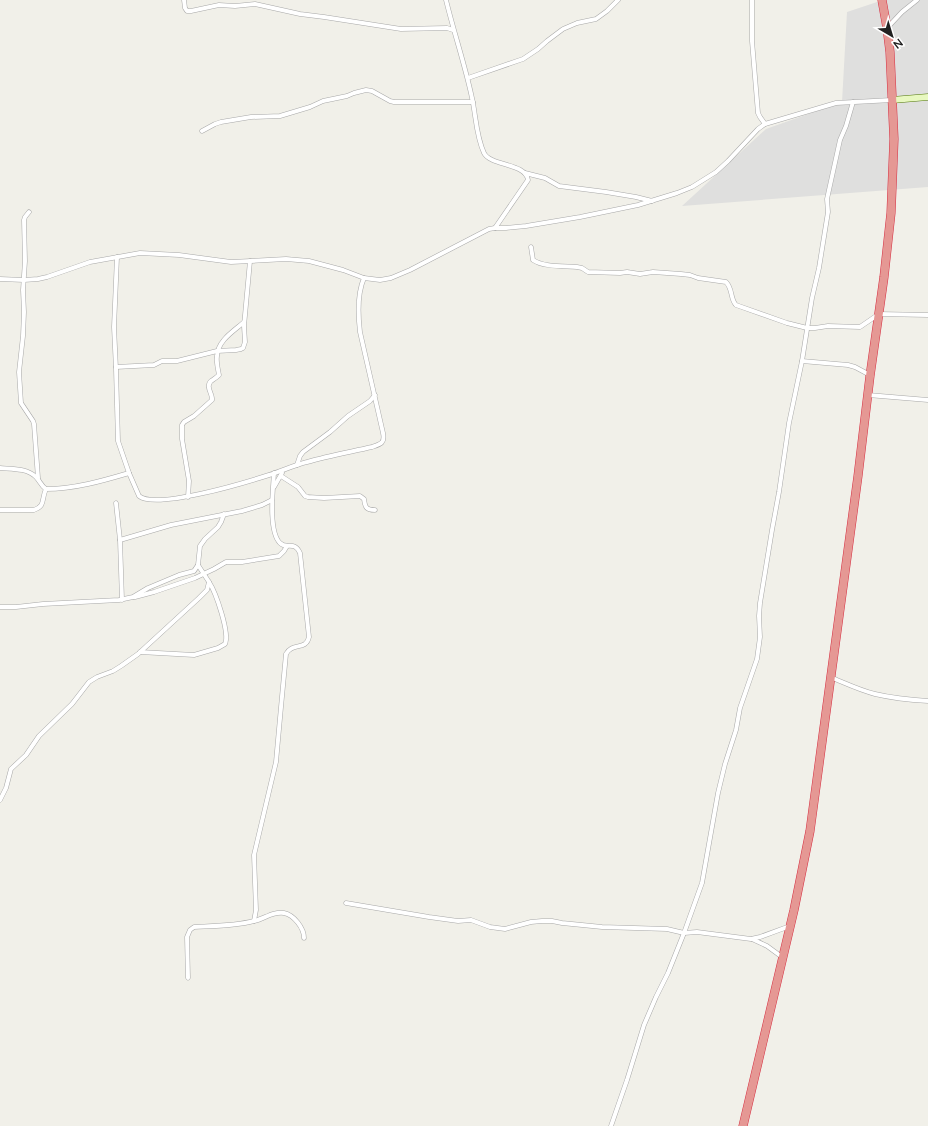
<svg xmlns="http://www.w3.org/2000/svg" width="928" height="1126" font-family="Lato,sans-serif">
<rect width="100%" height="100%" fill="#f1f0e9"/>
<polygon fill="#dfdfde" points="883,0 928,0 928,187 682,206 766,129 842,102 847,12"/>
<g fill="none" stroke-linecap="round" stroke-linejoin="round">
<defs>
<g id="street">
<polyline points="184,0 185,8 187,11 191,11 219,5 235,6 255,4 300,14 324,17 401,29 447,28 453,30"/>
<path d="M446 0C454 33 465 65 472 98 476 116 476 136 484 153 490 166 526 163 528 180L495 228"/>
<polyline points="752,0 752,41 758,113 760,117 765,124"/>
<polyline points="888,27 902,12 917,0"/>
<polyline points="468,78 523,59 538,49 547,41 563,29 577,23 596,19 607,11 618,0"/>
<polyline points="202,131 215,124 221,122 251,117 280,116 310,107 323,101 347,96 354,93 366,90 372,91 390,101 394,102 473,102"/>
<polyline points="525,173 545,178 559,186 606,192 636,197 652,201"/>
<polyline points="29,212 25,217 24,220 25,261 23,290 24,312 23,336 19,372 21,403 33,421 34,424 38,478"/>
<path d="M531 247 533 260C543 267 564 266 577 267L582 268 588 272 620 273 627 272 640 274 653 272 681 274 690 275 698 278 726 282C733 289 730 299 736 305L787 323 807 328H815L828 326 860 327 879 314 928 315"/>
<path d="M117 257 114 327 116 369 118 441 129 473 139 496C156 510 247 482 269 475 282 471 294 465 307 462 328 456 350 452 372 447 381 444 385 443 383 433L360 332C358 315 357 294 364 278"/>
<polyline points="0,279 24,280 38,279 47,277 90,262 140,253 179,255 231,262 286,259 309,261 343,270 364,278 380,280 391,278 410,270 489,229 495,228 506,228 526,226 580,217 638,205 677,193 692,187 716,172 728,161 758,129 765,124 836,103 892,100"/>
<polyline points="802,361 848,365 855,367 870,375"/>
<polyline points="116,367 154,365 162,361 177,361 217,351 236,350 241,349 243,348 245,342 244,326 250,261"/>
<polyline points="868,395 928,400"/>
<polyline points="297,465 300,456 303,452 330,432 348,416 370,401 375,395"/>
<path d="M0 468C12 469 27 468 36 477 40 481 41 486 46 489 74 489 102 481 129 473"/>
<path d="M281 476 298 487 305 496 308 497 324 498 360 496 364 499C365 507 366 510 375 510"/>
<polyline points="274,487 282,473"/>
<path d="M188 497 189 481 182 439V425L184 422 194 416 212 400C213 394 205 387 211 381 214 379 216 378 219 375 218 369 216 362 217 356 218 340 234 331 244 322"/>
<polyline points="116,503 120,540 122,600"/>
<path d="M0 510H34C46 506 41 499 46 489"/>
<polyline points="120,540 171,525 242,511 262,505 272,500"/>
<polyline points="135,597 154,592 195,578 214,569 226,562 242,562 279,556 284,551 287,546"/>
<polyline points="0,607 16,607 43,604 119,600 133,597 148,588 179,575 194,571 198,565 200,546 205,539 218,527 221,522 224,514"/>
<path d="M140 652 194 655 218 648 225 644C230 633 216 593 209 582"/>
<path d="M830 677C845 683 859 690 875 694 892 698 910 700 928 701"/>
<polyline points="0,800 6,788 11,769 26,755 39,736 72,704 89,682 97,677 113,671 121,666 138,654 199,598 207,590 209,582 198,565"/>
<polyline points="346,903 429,917 458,921 471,920 490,927 505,929 531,922 542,921 552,921 562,923 602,927 667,929 684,933 697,932 751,939 760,937 790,926"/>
<path d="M254 921 256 910 254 855 276 762 281 707 286 654C292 642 306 651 309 637L300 553C294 540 287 550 280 543 268 531 273 489 274 473"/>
<polyline points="752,939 767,946 782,957"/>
<path d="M188 978 187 937 190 930 194 927C214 926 235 926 254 921 264 919 273 911 284 913 294 915 304 928 304 938"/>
<polyline points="611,1126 627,1080 644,1025 656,997 668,973 684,933 702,883 718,793 725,764 736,730 740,708 757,659 760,637 759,616 760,603 772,530 779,492 789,423 802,361 812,298 819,268 823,243 828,212 827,199 840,140 846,126 853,102"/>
</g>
<polyline id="secondary" points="892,100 928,97"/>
<polyline id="highway" points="743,1126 794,910 810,831 858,476 870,376 884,277 891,213 894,139 890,52 887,28 882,0"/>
</defs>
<use href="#street" stroke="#a8a8a8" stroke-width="5"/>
<use href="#secondary" stroke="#527809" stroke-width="7"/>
<use href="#highway" stroke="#d62f42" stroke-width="9"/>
<use href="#street" stroke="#fff" stroke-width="4"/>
<use href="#secondary" stroke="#e8f8c0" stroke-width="6"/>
<use href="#highway" stroke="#e59894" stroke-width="8"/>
</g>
<g transform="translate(892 36) rotate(142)" stroke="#ffffff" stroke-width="3" paint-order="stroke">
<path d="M0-3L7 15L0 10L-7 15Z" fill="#212121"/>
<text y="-6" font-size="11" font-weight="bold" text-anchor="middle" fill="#212121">N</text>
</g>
</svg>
